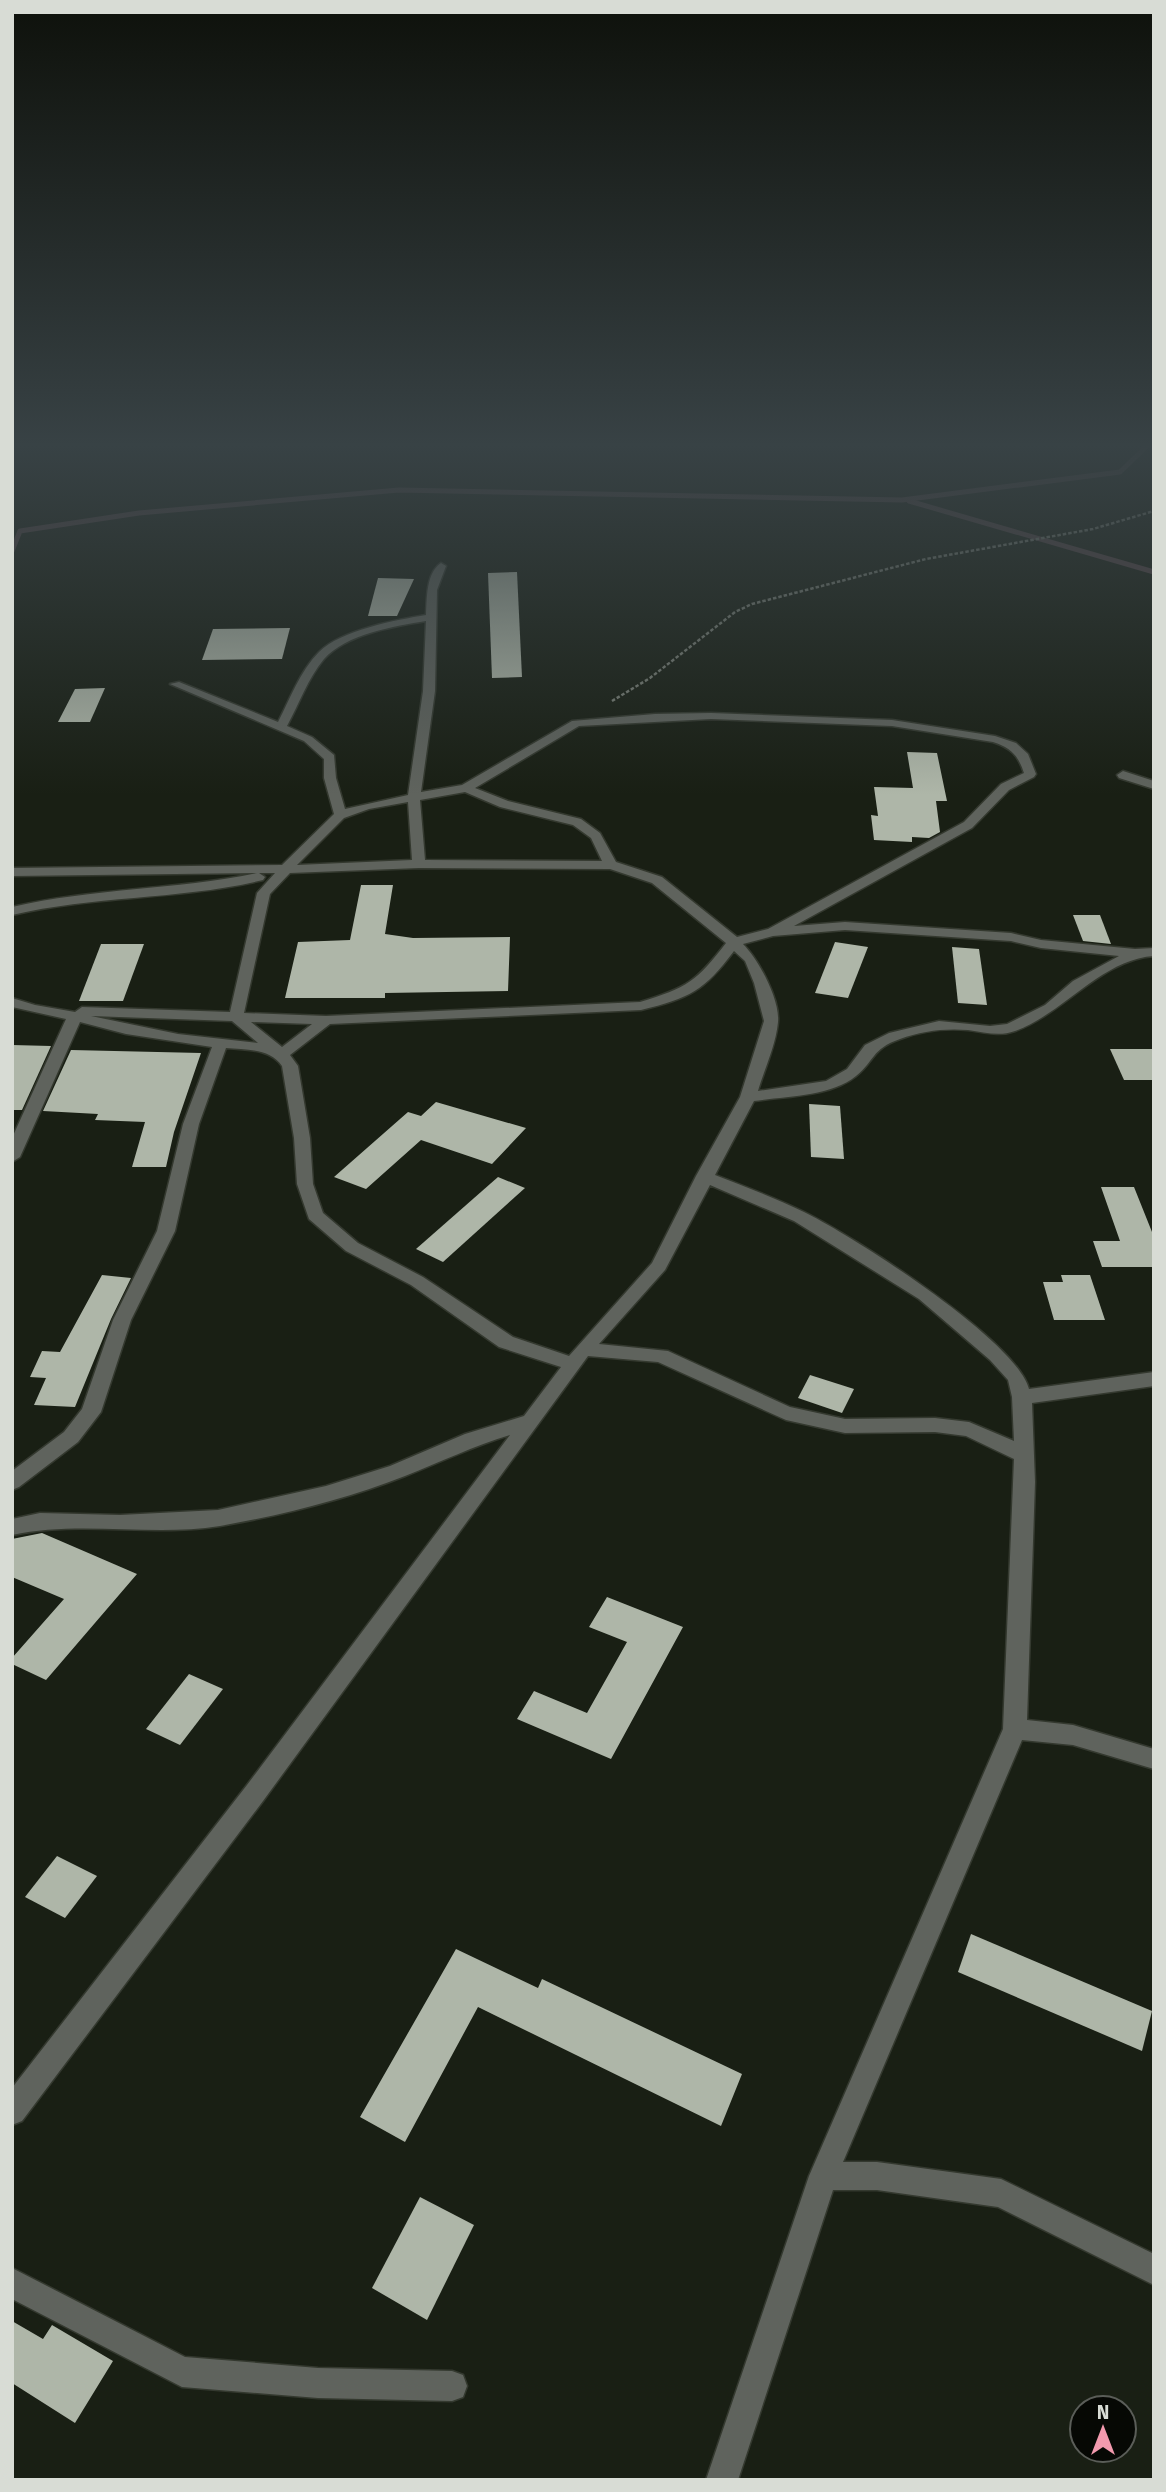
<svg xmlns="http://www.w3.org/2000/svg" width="1166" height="2492" font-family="'Fira Sans',sans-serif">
<rect width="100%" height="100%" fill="#191f14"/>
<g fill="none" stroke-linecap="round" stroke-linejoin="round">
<g stroke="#564548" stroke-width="5">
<polyline points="909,501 1154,572"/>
<polyline points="12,551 20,531 139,513 399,490 902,500 1120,472 1147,446"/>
</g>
</g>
<g fill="#aeb6a8">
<polygon points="517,572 522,677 492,678 488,573"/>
<polygon points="378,578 414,579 397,616 368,616"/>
<polygon points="290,628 282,659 202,660 213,629"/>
<polygon points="105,688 90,722 58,722 75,689"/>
<polygon points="907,752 937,753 947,801 936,801 940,832 929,838 912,837 912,842 874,840 871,815 878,816 874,787 913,788"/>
<polygon points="361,885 393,885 385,934 413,938 510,937 508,991 385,993 385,998 285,998 298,942 350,940"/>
<polygon points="1073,915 1100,915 1111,944 1083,941"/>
<polygon points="835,942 868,947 848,998 815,993"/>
<polygon points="101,944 144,944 123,1001 79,1001"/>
<polygon points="952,947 979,949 987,1005 958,1003"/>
<polygon points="12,1045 51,1046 22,1110 12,1110"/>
<polygon points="1110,1049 1154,1049 1154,1080 1124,1080"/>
<polygon points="71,1050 201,1053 174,1132 166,1167 132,1167 145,1122 95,1120 98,1114 43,1111"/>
<polygon points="436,1102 526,1128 492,1164 421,1140 366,1189 334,1177 408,1112 421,1116"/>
<polygon points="809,1104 840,1106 844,1159 811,1157"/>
<polygon points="498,1177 525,1188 443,1262 416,1249"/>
<polygon points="1101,1187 1134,1187 1154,1237 1154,1267 1102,1267 1093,1241 1120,1241"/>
<polygon points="102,1275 131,1278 111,1319 75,1407 34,1405 46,1378 30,1377 42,1351 60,1352"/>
<polygon points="1061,1275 1090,1275 1105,1320 1054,1320 1043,1282 1063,1282"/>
<polygon points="810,1375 854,1389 842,1413 798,1398"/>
<polygon points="42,1533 137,1574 46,1680 12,1664 12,1658 64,1599 12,1577 12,1539"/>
<polygon points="607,1597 683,1627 611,1759 517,1719 534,1691 587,1713 627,1642 589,1627"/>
<polygon points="189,1674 223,1689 180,1745 146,1729"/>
<polygon points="57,1856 97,1876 65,1918 25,1897"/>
<polygon points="971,1934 1152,2011 1142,2051 958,1972"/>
<polygon points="456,1949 538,1988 542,1979 742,2074 721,2126 478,2007 405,2142 360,2117"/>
<polygon points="420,2197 474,2225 427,2320 372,2288"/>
<polygon points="12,2321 43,2339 52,2325 113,2361 75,2423 12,2383"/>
</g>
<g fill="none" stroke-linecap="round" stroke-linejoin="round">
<defs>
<g id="street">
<path d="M441 563 446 566 437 590 435 691 421 792 462 785 572 721 655 714 711 713 892 720 995 736 1016 743 1028 754 1036 774 1034 777 1009 790 972 828 794 926 845 922 1011 933 1041 940 1135 949 1154 948V956C1102 959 1063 1014 1015 1031 999 1037 984 1032 968 1030 945 1028 921 1031 900 1039 871 1049 875 1061 856 1076 830 1097 786 1096 754 1101L715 1175C745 1187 776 1198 804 1212 853 1236 1016 1340 1029 1389L1154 1372V1386L1032 1403 1035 1482 1027 1720 1073 1725 1154 1749V1769L1073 1745 1022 1740 843 2162H877L1001 2179 1154 2254V2285L998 2207 877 2190H833L738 2480H706L809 2176 1003 1729 1014 1459 966 1436 935 1432 845 1433 786 1420 658 1362 588 1356 263 1801 22 2121 12 2125V2088L247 1785 510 1435C474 1446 440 1462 405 1476 347 1499 282 1515 220 1526 151 1537 80 1520 12 1535V1519L40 1513 120 1515 218 1510 326 1486 390 1466 465 1434 524 1416 561 1367 499 1347 411 1285 346 1251 309 1219 297 1184 294 1138 282 1066C270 1048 246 1050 226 1048L199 1124 175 1231 131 1320 101 1412 78 1442 19 1487 12 1490V1471L64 1432 82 1409 113 1320 157 1231 183 1124 212 1047 126 1034 80 1022 20 1157 12 1162V1138L66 1019 12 1007V998L35 1005 75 1012 82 1007 230 1012 257 893 275 873H259L265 877 263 880C180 900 95 895 12 915V907C93 888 176 890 257 873L12 876V868L282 865 334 814 324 778V759L304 741 170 684 179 682 278 722C290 699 300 671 319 652 341 630 396 620 426 615 427 598 426 573 441 563ZM426 621 423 691 408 795 345 809 336 778 334 755 312 737 287 726C299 704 308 678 324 659 346 634 395 626 426 621ZM711 719 892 726 993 742C1011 748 1018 755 1024 773L1001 784 964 822 768 929 737 937 662 877 616 862 600 833 581 819 508 801 475 788 579 726ZM465 792 500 807 573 825 591 838 602 861 425 860 420 800ZM408 802 412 860 297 865 344 818 369 809ZM419 868 610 869 652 883 726 943C697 981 687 988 640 1002L326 1016 244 1013 270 894 290 873ZM845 930 1011 941 1041 948 1119 956 1073 981 1045 1005 1007 1024 990 1026 939 1021 889 1033 865 1045 847 1069 826 1081 758 1091C764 1070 776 1045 778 1022 780 1000 759 960 743 944L773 936ZM734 951 745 961 754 983 764 1021 740 1097 696 1176 652 1263 569 1356 513 1337 423 1277 358 1243 323 1213 313 1184 310 1138 298 1066 290 1055 330 1024 641 1010C690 998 704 991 734 951ZM91 1016 232 1021 258 1043 178 1034ZM251 1022 312 1024 282 1047ZM710 1185 794 1221 919 1299 990 1360 1008 1380 1012 1397 1014 1441 969 1422 935 1418 845 1419 790 1407 668 1351 599 1344 665 1270Z"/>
<polygon points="1123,771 1154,781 1154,789 1119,778 1117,775"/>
<polygon points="12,2268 185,2357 318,2368 452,2371 463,2375 467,2386 463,2397 452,2401 318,2398 182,2387 12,2299"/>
</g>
</defs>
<use href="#street" stroke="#34392f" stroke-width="3"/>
<polyline stroke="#797e75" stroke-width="2.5" stroke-dasharray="3.5 2" stroke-linecap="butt" points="612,701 650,678 735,612 752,604 926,559 1093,529 1154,511"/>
<use href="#street" fill="#5f635d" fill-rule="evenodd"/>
</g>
<linearGradient id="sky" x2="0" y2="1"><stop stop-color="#0e110b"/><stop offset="0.56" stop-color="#384245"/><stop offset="1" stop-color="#384245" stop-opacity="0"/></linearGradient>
<rect width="1166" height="795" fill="url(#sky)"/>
<rect width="1166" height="2492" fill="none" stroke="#d8dcd5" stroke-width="28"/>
<g transform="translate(1103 2429)"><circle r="33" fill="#060804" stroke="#5a5d58" stroke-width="2"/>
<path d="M0-5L12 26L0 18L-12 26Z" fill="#f29aae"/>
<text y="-10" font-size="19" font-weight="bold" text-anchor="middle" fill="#d8dcd5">N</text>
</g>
</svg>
